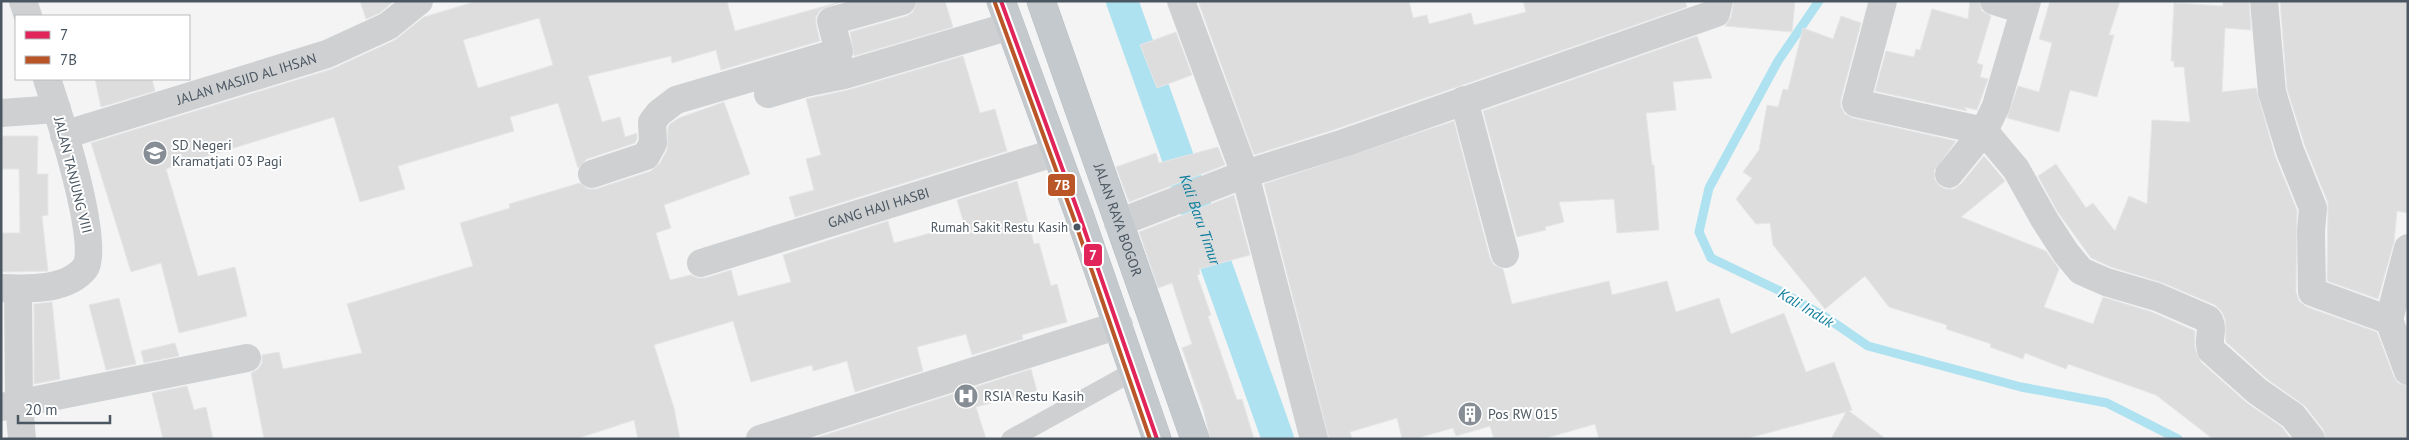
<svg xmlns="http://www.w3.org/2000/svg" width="2409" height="440" font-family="'PT Sans',sans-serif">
<rect width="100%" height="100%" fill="#f4f4f4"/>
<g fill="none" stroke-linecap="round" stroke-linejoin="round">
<polyline stroke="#aee2f0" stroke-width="9" points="1819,1 1778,61 1709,188 1699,232 1711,258 1778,290 1827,318 1868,346 2021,387 2107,403 2178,439"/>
<path stroke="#aee2f0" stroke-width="32" id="s1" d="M1122 1 1278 439"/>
</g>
<g fill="#ddddde" stroke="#e5e6e7" fill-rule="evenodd">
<polygon points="360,1 394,1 380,13 366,19"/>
<path d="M477 1H727L735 31 843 1 820 10 816 17V24L820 41 721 70 716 50 672 63 671 56 588 76 602 122 620 117 625 137 637 133V139L635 143 587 159 578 168 558 103 510 117 514 131 398 166 405 189 360 202 334 117 166 169 198 276 235 267 247 316 179 333 161 263 131 272 91 143 332 69 395 40 424 17ZM539 18 553 65 478 88 463 40Z"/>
<polygon points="917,1 945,1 953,27 854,56 850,32 907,16 913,12"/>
<polygon points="1198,1 1409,1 1413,18 1427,15 1429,24 1471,13 1474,25 1526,12 1523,1 1685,1 1687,7 1339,128 1254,155"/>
<polygon points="1734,1 1795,1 1792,32 1725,26 1731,17"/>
<polygon points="1970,1 1979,1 1982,11 1991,16 1977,63 1983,65 1980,77 1988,79 1977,110 1964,107 1967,111 1875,91 1886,51 1914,57 1916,49 1920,50 1932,9 1968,19"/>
<polygon points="2050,1 2120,1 2109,35 2114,35 2097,97 2070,90 2059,132 2007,118 2018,86 2039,92 2052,43 2039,39"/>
<polygon points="2223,1 2249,1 2251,30 2225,28 2222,92 2256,88 2275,156 2297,210 2296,292 2299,301 2307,307 2377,332 2394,377 2398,383 2408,386 2408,439 2326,439 2323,429 2305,406 2267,379 2226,342 2225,319 2222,312 2215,305 2163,283 2111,267 2091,258 2057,211 2038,176 2056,164 2086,208 2093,203 2115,231 2129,196 2147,204 2152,120 2190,122 2184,67 2174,67 2174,61 2171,61 2174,3 2223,6"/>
<polygon points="2280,1 2408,1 2408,213 2397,211 2394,242 2378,299 2327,281 2328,203 2305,146 2287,89"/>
<polygon points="1841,16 1861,23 1841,99 1841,107 1845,114 1853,118 1956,141 1934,171 1935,180 1940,186 1946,189 1954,189 1961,184 1984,156 2005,181 1961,217 2046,251 2059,269 2044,307 2093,324 2103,297 2152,312 2195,331 2195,349 2201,362 2247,403 2282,427 2291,439 2213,439 2156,395 2068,364 2066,369 2025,353 2023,359 1990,347 1991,344 1946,329 1947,325 1889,307 1865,276 1825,309 1773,245 1770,223 1756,224 1736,199 1752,178 1743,172 1759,150 1767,105 1778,107 1783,89 1788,90 1803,28 1833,39"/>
<polygon points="1176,32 1192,75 1157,88 1140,45"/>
<polygon points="1697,36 1712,78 1673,82 1676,110 1646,113 1652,165 1654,165 1659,230 1617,233 1614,199 1559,202 1564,222 1545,227 1546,230 1517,237 1483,111"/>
<polygon points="963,56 980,113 995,109 1007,151 795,217 789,197 814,190 806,159 821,155 806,99 848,90"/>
<polygon points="95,79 152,79 155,91 101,107"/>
<polygon points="724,102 750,174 664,205 671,228 656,233 670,280 691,275 697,278 705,278 731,270 738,296 791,282 783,255 888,221 894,243 964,224 957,200 1017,181 1034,244 1039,243 1051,286 1057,284 1067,322 1022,335 1023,339 972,355 966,334 917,347 923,371 855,392 847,361 813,371 812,365 751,382 733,321 654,345 674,408 680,439 638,439 634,420 576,439 264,439 251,373 258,369 262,363 262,355 279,352 283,369 362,353 347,304 473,266 460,223 510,208 509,204 580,183 588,189 596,189 651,171 660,163 667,150 668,127 670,124 679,118"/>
<polygon points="1454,121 1490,258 1494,265 1503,269 1512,304 1609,281 1612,295 1667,281 1676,312 1719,298 1731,334 1784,313 1806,372 1834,362 1852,410 1849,411 1886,439 1831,439 1846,412 1745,439 1599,439 1595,424 1543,439 1494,439 1490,426 1456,436 1453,428 1414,439 1402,439 1397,418 1350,432 1352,439 1329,439 1264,184"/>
<polygon points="1,136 38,136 37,174 48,174 48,215 42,216 48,271 1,272 1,233 20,233 19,169 1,169"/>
<polygon points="1218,147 1225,165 1129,202 1116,167 1156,153 1159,163"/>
<polygon points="1234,195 1250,255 1199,269 1200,274 1197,275 1211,315 1208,316 1237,400 1242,399 1254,439 1210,439 1204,412 1182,348 1192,344 1172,283 1158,288 1139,232"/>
<polygon points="119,298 136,364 106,370 89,305"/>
<polygon points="52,302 60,379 34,384 34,304"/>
<polygon points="175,343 179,356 144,363 141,351"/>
<polygon points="1031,369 1037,391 976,407 986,439 812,439"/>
<polygon points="187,386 194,410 206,407 213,439 163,439 152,393"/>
</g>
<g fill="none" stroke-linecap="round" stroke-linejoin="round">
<defs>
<g id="trunk">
<polyline points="1001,1 1080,217 1157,439"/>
<path id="s4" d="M1041 1 1195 439"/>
</g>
</defs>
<use href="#trunk" stroke="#b9bec3" stroke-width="29"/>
<polyline stroke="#ced0d2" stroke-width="19" points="1011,439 1134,371"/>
<g stroke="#ced0d2" stroke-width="28">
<polyline points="23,1 28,16"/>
<polyline points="1181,1 1245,174 1314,439"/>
<path d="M1883 1 1856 103 1984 131 2016 169 2044 219 2066 253 2081 271 2106 282 2157 297 2208 319C2215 329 2207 339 2211 350L2257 391 2293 416 2311 439"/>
<polyline points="1994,1 2023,10"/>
<polyline points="2264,1 2272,92 2290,151 2313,208 2311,231 2312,292 2389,320 2408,371"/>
<polyline points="768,94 805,83 844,75 1010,26"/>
<polyline points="1464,100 1505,254"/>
<polyline points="1,113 57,109"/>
<path id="s2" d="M64 135 327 54 388 26 419 1"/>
<polyline points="592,174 646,156 653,143 652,122 659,113 676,100 839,52 831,21 902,1"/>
<polyline points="1949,174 1984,131 1996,106 2027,1"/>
<polyline points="1118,223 1245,174 1344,143 1716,13 1719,1"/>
<path id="s3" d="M701 263 1057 152"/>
<path d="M1 288C27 289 67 291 85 268 102 247 57 109 47 79"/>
<polyline points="18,289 19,403 22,439"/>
<polyline points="2389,320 2408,248"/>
<polyline points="1,407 247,358"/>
<polyline points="760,439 1119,325"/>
</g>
<use href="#trunk" stroke="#c4c9cd" stroke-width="28"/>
<defs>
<polyline id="bus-1" points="1001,1 1080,217 1157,439"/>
<polyline id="bus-2" points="995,3 1074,219 1150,439"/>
</defs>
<use href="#bus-1" stroke="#fff" stroke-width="8"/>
<use href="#bus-2" stroke="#fff" stroke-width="8"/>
<use href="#bus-1" stroke="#e1245a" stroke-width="4"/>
<use href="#bus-2" stroke="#ba5527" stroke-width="4"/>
</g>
<defs>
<symbol id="school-disc" viewBox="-11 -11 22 22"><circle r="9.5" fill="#868d94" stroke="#fff"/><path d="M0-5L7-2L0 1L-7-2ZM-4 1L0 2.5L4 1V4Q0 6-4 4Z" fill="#fff"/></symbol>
<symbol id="hospital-disc" viewBox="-11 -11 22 22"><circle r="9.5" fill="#868d94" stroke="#fff"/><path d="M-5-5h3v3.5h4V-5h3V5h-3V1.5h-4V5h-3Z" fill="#fff"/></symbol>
<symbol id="building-disc" viewBox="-11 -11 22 22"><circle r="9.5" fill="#868d94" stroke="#fff"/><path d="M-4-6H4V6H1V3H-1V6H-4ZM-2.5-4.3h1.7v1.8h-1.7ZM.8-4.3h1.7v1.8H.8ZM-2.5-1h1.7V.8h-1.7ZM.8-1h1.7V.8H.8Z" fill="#fff"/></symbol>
</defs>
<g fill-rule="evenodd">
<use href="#school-disc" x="141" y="139" width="28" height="28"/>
<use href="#hospital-disc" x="952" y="382" width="28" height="28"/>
<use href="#building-disc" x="1456" y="400" width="28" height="28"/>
</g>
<circle fill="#4a5661" stroke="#fff" stroke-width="2" cx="1077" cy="227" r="4.5"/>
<g text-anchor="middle" stroke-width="4" stroke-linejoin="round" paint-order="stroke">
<g font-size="13" fill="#4a5661" stroke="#fff" text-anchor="end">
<text x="1068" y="232">Rumah Sakit Restu Kasih</text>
</g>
<g font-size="14" fill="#4a5661" stroke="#fff">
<text dy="5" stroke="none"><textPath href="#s2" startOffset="191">JALAN MASJID AL IHSAN</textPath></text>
<text transform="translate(73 175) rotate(76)" y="5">JALAN TANJUNG VIII</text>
<text dy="5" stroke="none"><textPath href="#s3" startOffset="186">GANG HAJI HASBI</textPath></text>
<text dy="5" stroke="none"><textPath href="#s4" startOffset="232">JALAN RAYA BOGOR</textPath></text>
</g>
<g font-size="14" fill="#4a5661" stroke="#fff" text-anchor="start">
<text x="172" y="150">SD Negeri<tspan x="172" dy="16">Kramatjati 03 Pagi</tspan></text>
<text x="984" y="401">RSIA Restu Kasih</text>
<text x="1488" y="419">Pos RW 015</text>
</g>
<g font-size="15" font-style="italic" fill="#0c7c9b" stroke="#fff">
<text dy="5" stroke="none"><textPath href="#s1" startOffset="232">Kali Baru Timur</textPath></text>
<text transform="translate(1806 308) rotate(31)" y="5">Kali Induk</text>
</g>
</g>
<g stroke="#fff" stroke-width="2">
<rect x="1047" y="173" width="29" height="24" rx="5" fill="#ba5527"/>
<rect x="1083" y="243" width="20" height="24" rx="5" fill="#e1245a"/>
</g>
<g font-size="14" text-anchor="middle" font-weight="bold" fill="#fff">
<text x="1062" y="190">7B</text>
<text x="1093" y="260">7</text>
</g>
<rect width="2409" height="440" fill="none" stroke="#4a5661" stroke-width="5"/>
<rect x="15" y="15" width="175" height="65" fill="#ffffff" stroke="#b7bbc0"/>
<rect x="25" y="31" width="25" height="8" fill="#e1245a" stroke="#b7bbc0"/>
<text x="60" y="40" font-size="15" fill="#4a5661">7</text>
<rect x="25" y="56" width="25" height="8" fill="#ba5527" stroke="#b7bbc0"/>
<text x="60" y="65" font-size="15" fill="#4a5661">7B</text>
<path d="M18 415v8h92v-8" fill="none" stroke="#4a5661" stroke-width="2.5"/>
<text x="25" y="415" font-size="15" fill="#4a5661" stroke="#ffffff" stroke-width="4" paint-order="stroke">20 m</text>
</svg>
